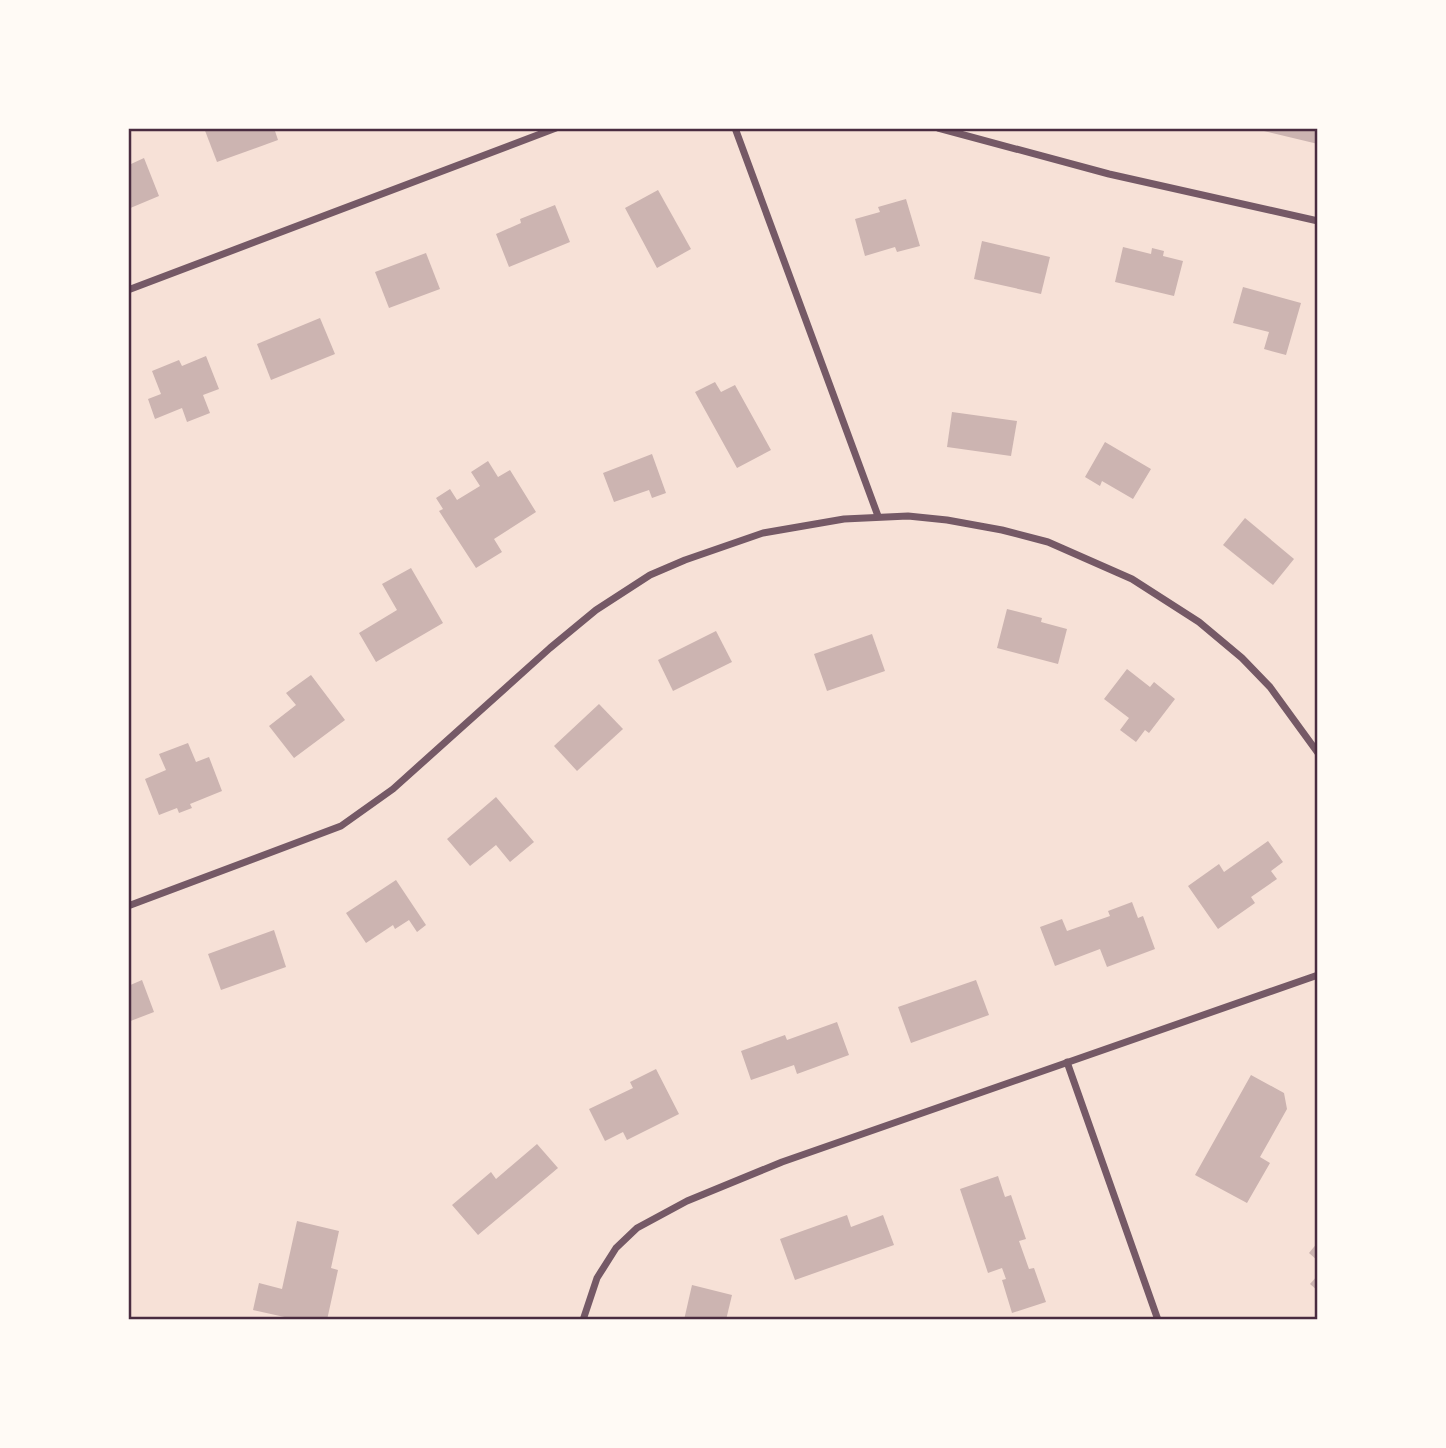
<svg xmlns="http://www.w3.org/2000/svg" width="1446" height="1448" font-family="Helvetica,sans-serif">
<rect width="100%" height="100%" fill="#f7e1d7"/>
<g fill="#ccb4b1">
<polygon points="204,128 274,128 278,140 217,162"/>
<polygon points="1265,128 1318,128 1318,144 1264,131"/>
<polygon points="128,155 131,164 144,158 159,196 128,209"/>
<polygon points="658,190 691,249 657,268 625,208"/>
<polygon points="906,199 920,246 897,252 895,247 865,256 855,219 880,212 878,207"/>
<polygon points="555,205 570,242 509,267 496,234 521,223 520,219"/>
<polygon points="982,241 1050,257 1041,294 974,279"/>
<polygon points="1123,247 1151,254 1152,248 1164,251 1163,256 1183,261 1174,296 1115,282"/>
<polygon points="426,253 440,289 389,308 375,272"/>
<polygon points="1243,287 1301,303 1286,355 1264,349 1269,332 1233,323"/>
<polygon points="320,318 335,354 271,380 257,344"/>
<polygon points="206,356 219,389 203,395 210,413 187,422 182,408 155,419 148,399 161,394 152,371 179,360 182,366"/>
<polygon points="715,382 721,392 735,385 771,450 737,468 695,392"/>
<polygon points="952,412 1017,421 1011,456 947,447"/>
<polygon points="1105,442 1151,469 1133,499 1102,481 1100,486 1085,477"/>
<polygon points="652,454 666,493 652,498 649,490 614,502 603,473"/>
<polygon points="488,461 498,477 510,470 536,512 494,539 502,552 476,568 439,511 443,509 436,498 450,489 457,500 480,486 471,472"/>
<polygon points="1245,518 1294,559 1273,585 1223,545"/>
<polygon points="411,568 443,623 376,662 359,633 397,610 382,584"/>
<polygon points="1007,609 1042,618 1041,622 1067,629 1058,664 997,648"/>
<polygon points="716,631 732,662 673,691 658,660"/>
<polygon points="872,634 885,671 827,691 814,654"/>
<polygon points="1127,669 1150,687 1154,682 1175,699 1149,733 1145,730 1136,742 1120,730 1129,718 1104,699"/>
<polygon points="311,675 345,720 294,758 269,726 296,705 286,693"/>
<polygon points="599,704 623,729 577,771 554,746"/>
<polygon points="188,743 196,762 209,757 222,791 190,804 192,808 179,813 177,808 159,815 145,779 166,770 159,754"/>
<polygon points="496,797 534,842 510,862 496,845 470,866 447,839"/>
<polygon points="1268,841 1283,862 1271,871 1277,879 1251,897 1255,903 1218,929 1188,886 1219,864 1224,872"/>
<polygon points="396,880 426,925 417,932 409,920 395,929 393,925 366,943 346,913"/>
<polygon points="1132,902 1138,918 1143,916 1155,949 1107,967 1100,949 1055,966 1040,927 1062,919 1067,931 1110,916 1108,911"/>
<polygon points="274,930 286,967 221,990 208,954"/>
<polygon points="142,980 154,1012 128,1022 128,986"/>
<polygon points="976,980 989,1015 911,1043 898,1007"/>
<polygon points="837,1022 849,1055 797,1074 794,1065 751,1080 741,1051 785,1035 787,1040"/>
<polygon points="656,1069 679,1114 627,1140 623,1132 605,1141 589,1109 633,1088 630,1082"/>
<polygon points="1251,1075 1284,1093 1287,1109 1260,1157 1270,1163 1247,1203 1195,1175"/>
<polygon points="537,1144 558,1168 478,1235 452,1205 491,1172 496,1179"/>
<polygon points="998,1176 1005,1197 1011,1195 1026,1239 1019,1241 1029,1269 1034,1268 1046,1302 1012,1313 1002,1280 1006,1279 1002,1268 988,1273 960,1189"/>
<polygon points="847,1215 851,1227 883,1215 894,1245 795,1280 780,1239"/>
<polygon points="297,1221 339,1231 331,1268 338,1270 327,1320 298,1320 253,1310 259,1283 282,1289"/>
<polygon points="1318,1242 1318,1261 1309,1253"/>
<polygon points="1318,1275 1318,1291 1310,1284"/>
<polygon points="692,1285 732,1295 726,1320 684,1320"/>
</g>
<g fill="none" stroke-linecap="round" stroke-linejoin="round">
<g stroke="#755966" stroke-width="7">
<polyline points="735,128 878,516"/>
<polyline points="938,128 1109,174 1318,221"/>
<polyline points="128,290 556,128"/>
<polyline points="128,906 341,826 393,789 550,648 596,610 650,575 685,560 763,533 844,519 908,516 947,520 1002,530 1048,542 1132,579 1199,622 1242,658 1270,687 1318,753"/>
<polyline points="1067,1062 1158,1320"/>
<polyline points="583,1320 597,1278 616,1248 637,1228 687,1201 782,1162 1318,975"/>
</g>
</g>
<rect width="1446" height="1448" fill="none" stroke="#fffaf5" stroke-width="259"/>
<rect x="130" y="130" width="1186" height="1188" fill="none" stroke="#4a2c40" stroke-width="2.5"/>
</svg>
